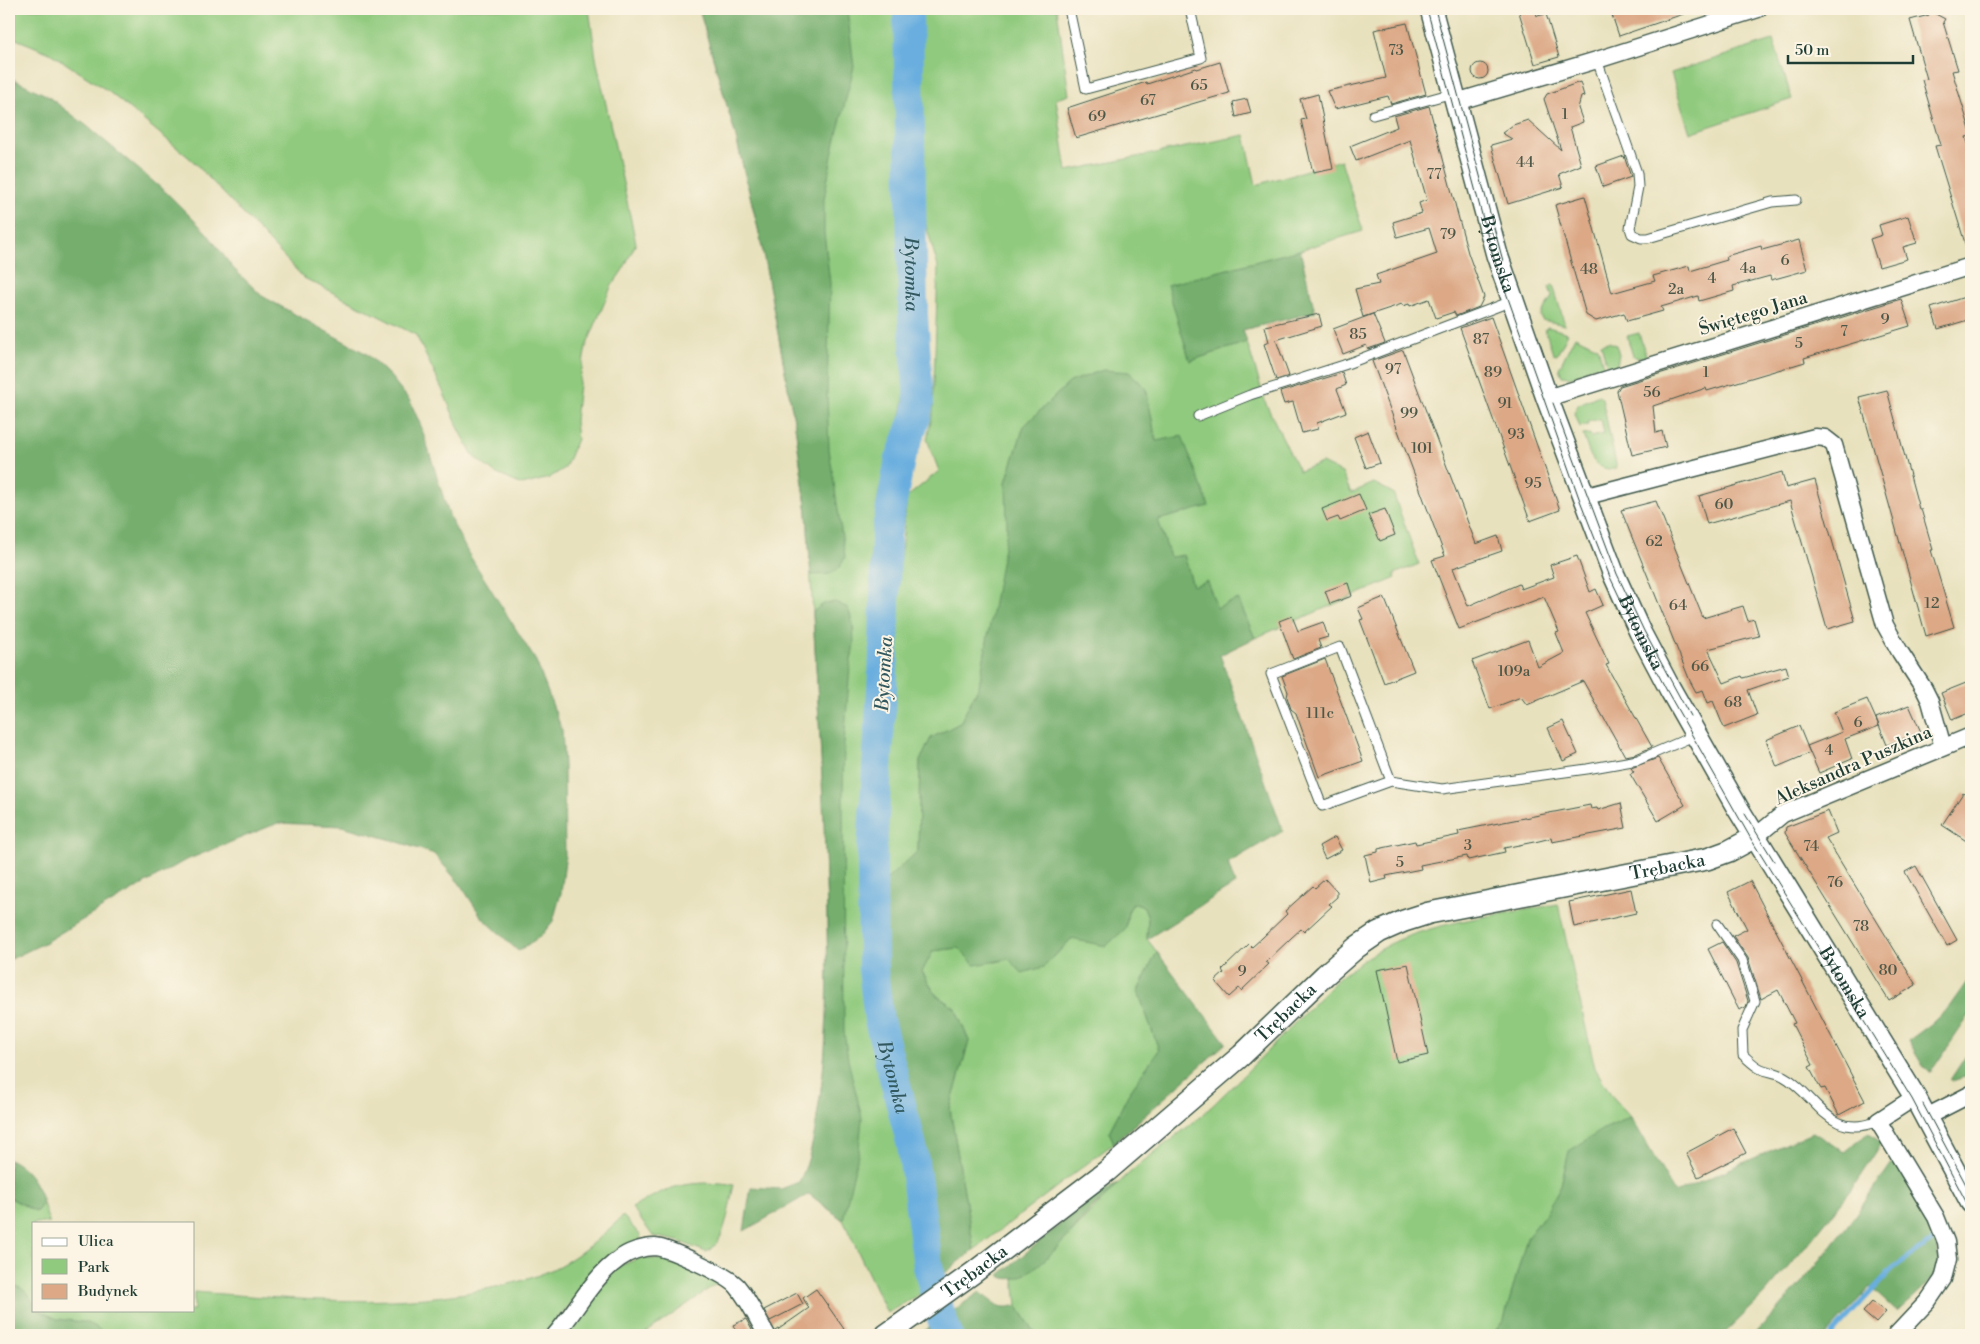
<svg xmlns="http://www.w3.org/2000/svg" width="1980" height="1344" font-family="'Libre Bodoni',serif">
<rect width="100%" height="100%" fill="#fcf5e5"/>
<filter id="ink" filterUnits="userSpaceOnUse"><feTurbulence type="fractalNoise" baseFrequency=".02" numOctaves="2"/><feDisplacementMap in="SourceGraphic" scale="10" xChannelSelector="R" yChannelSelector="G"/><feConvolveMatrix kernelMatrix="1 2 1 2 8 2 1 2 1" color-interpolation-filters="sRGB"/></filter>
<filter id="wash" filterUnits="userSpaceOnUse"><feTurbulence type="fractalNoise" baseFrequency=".0096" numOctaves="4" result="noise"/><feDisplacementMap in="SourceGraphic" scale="20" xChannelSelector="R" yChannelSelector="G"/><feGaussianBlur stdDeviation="1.12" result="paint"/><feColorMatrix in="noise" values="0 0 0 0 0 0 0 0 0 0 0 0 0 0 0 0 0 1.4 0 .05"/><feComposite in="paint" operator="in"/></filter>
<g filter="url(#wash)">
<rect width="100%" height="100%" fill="#e8e1bd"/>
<g fill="#90ca7e" stroke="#588459">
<polygon points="9,9 589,9 596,58 636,243 624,268 611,287 586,347 579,384 575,421 577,439 565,468 549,478 522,485 495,473 474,457 459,429 443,391 416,335 304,278 192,160 108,91 50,53 9,36"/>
<polygon points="699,9 897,9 908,379 898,430 880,487 872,534 871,561 875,621 864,783 866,918 870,1003 887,1076 905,1146 912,1209 927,1290 887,1313 843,1220 809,1194 807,1168 815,1132 823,1075 828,1017 827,915 824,804 807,513 795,425 762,245 735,133"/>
<polygon points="918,9 1057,9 1069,95 1056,99 1067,171 1245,135 1256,185 1341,160 1363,231 1300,250 1168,285 1190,361 1247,342 1266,404 1299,471 1322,463 1342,473 1351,493 1374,483 1393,493 1419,564 1394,574 1396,578 1255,638 1238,600 1217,608 1193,587 1184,555 1170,558 1158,520 1156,441 1146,388 1070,382 1024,426 1006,482 1008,530 979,686 960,723 931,738 920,761 918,851 883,883 893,626 907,497 939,471 927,439 933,412 938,267 926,225 914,122 914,69 919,19"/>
<polygon points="1773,40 1792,99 1690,133 1671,73"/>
<polygon points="1553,285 1565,325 1542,320 1540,315 1552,297 1549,287"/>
<polygon points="1548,327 1568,333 1557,355 1553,354 1545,329"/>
<polygon points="1639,333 1646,356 1638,358 1633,356 1627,336"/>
<polygon points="1575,336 1598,347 1605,372 1600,374 1598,368 1595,367 1586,369 1587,372 1570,377 1562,376 1559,368"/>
<polygon points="1609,342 1616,345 1619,354 1617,365 1608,370 1601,344"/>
<path d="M1599 395 1602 398 1617 469C1592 471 1590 455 1583 435L1590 434 1591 437 1604 434 1601 419 1587 422 1588 425 1580 427 1575 414 1577 405Z"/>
<polygon points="1133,903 1144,907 1148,917 1147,939 1157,952 1138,991 1159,1050 1130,1091 1109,1132 1114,1143 974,1250 950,1109 969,1041 955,1008 936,995 922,971 933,951 958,948 996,962 1009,959 1044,967 1071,939 1126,928 1128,912"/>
<path d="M1558 904 1595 1068 1612 1096 1631 1117 1604 1129 1565 1167 1561 1185 1546 1213 1527 1238 1504 1320 1492 1335H1036L1017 1305 1014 1279C1059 1254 1088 1212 1125 1177 1153 1151 1186 1131 1213 1105 1256 1064 1297 1020 1339 978 1358 964 1378 948 1401 939 1451 919 1506 914 1558 904Z"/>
<path d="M707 1183 734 1185C729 1204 726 1245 706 1252L678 1241 653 1236 632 1208C662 1191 672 1184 707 1183Z"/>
<path d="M9 1197 36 1212 43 1203 49 1223H34V1310H194V1292C293 1299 402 1310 500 1286 519 1282 540 1276 557 1267 581 1255 604 1234 623 1216L641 1236 640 1240 612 1253 544 1335H9Z"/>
<polygon points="641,1258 666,1260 719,1282 643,1335 564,1335 615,1270 621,1265"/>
</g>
<g fill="#74ae6d" stroke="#4a7650">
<path d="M699 9H847L854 67 833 150 824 199V233L830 283 827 394 829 449 845 557C836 577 831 574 811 575L807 513 795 425 760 237 735 133Z"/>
<polygon points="9,77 46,95 87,126 168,194 207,233 233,268 262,296 367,354 390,376 410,401 421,426 450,518 468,553 536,661 562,730 564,765 565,861 561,893 553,921 541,936 518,951 481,916 460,884 434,854 392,840 342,826 278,823 184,861 116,900 42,944 9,960"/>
<polygon points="1300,250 1315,312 1243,330 1247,342 1190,361 1167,285"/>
<polygon points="1103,370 1129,372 1146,388 1156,441 1182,436 1209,506 1158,520 1170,557 1184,555 1193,586 1207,581 1217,608 1238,599 1255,638 1220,655 1283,831 1228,863 1235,884 1147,939 1148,917 1144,907 1133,903 1128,912 1126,928 1106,946 1071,939 1044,967 1022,973 1009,959 975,965 958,948 933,951 922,972 936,995 955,1008 969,1041 950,1109 974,1250 940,1277 919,1133 894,1025 885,951 883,883 918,851 920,761 931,738 960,723 979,686 1007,530 1006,482 1024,426 1070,382"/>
<path d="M835 602 848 608 853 624 854 644 850 666 844 744 843 797 844 1032 848 1060 862 1118 859 1150 843 1220 809 1194 744 1231 751 1187 781 1189 799 1182C814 1153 816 1121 821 1090 830 1019 828 948 826 878 823 789 818 700 813 612L823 604Z"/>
<polygon points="1157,952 1226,1043 1114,1143 1109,1132 1130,1091 1159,1050 1138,991"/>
<polygon points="1971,976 1971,1013 1930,1073 1923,1066 1908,1041 1931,1024 1949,1007"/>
<polygon points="1971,1048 1971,1075 1952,1081 1950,1080"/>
<polygon points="1631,1117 1675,1193 1813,1132 1844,1152 1868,1133 1882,1143 1849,1193 1803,1250 1763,1296 1723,1335 1492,1335 1504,1320 1527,1238 1546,1213 1561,1185 1569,1151 1604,1129"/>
<path d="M1896 1157C1911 1187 1949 1239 1935 1272 1930 1285 1908 1301 1897 1312L1870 1287 1826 1335H1753C1807 1281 1853 1221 1896 1157Z"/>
<path d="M9 1159C28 1168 37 1183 43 1203L36 1212 9 1197Z"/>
<path d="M1118 1183C1109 1192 1100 1201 1091 1210 1075 1227 1024 1295 999 1275L1091 1199Z"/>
<path d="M13 1285C25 1288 34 1298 34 1310H39L57 1319 84 1322 93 1325 106 1335H9V1286Z"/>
<path d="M980 1292C994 1303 999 1311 1017 1305L1036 1335H923L922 1332Z"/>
</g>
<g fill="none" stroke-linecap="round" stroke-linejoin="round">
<polyline stroke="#69aedf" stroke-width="5" points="1831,1335 1893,1268 1939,1236"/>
<path stroke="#69aedf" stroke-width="30" id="s1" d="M908 9 913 315 919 402 916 417 900 459 886 535 884 656 872 851 873 969 879 1020 912 1146 928 1266 941 1317 948 1335"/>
</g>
<g id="blocks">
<g fill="#dca886">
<polygon points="1518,9 1535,9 1537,16 1546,14 1559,57 1535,64"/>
<polygon points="1610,9 1691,9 1692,11 1619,36"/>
<polygon points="1930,11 1945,19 1943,22 1958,70 1952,71 1971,133 1971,136 1966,137 1971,152 1971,252 1968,253 1935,146 1941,145 1922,80 1927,79 1910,20 1929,15"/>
<polygon points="1407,23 1426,94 1391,104 1388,96 1335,109 1327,91 1386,78 1374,30"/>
<polygon points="1220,62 1229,93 1076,138 1067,108 1146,82 1147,84 1196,68 1197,69"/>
<circle cx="1480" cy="71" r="8"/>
<polygon points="1580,82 1584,96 1581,97 1578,108 1583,122 1570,127 1581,165 1559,174 1563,187 1508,204 1491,145 1512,139 1502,133 1513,125 1528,120 1561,150 1544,99 1547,94"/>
<polygon points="1318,94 1333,169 1313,173 1301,120 1306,119 1300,99"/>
<polygon points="1247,99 1251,113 1236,117 1233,102"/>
<polygon points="1429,106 1468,253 1484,297 1479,307 1456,316 1454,312 1436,318 1429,299 1410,306 1409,304 1403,306 1402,304 1363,317 1355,289 1379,284 1376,275 1437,254 1429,228 1397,237 1393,222 1422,213 1419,203 1427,200 1410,140 1356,161 1350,146 1397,127 1394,116"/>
<polygon points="1624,156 1631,177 1603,187 1596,166"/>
<polygon points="1585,196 1612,293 1655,281 1653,276 1689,266 1690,271 1727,260 1726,256 1761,246 1762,250 1799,240 1807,270 1771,280 1770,276 1733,286 1734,291 1699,301 1698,296 1661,307 1663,311 1627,321 1624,313 1596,321 1586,315 1555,205"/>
<polygon points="1908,216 1917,243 1903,247 1907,259 1879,267 1870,239 1882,235 1879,225"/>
<polygon points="1971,295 1971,319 1938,329 1931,308"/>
<polygon points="1901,299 1910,326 1804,358 1805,362 1707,391 1706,388 1653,406 1656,433 1662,431 1666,447 1632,455 1617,391 1620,386"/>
<polygon points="1319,314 1322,326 1276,340 1289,376 1276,380 1264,344 1269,342 1265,326"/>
<polygon points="1373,314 1385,343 1368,349 1366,345 1343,354 1333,329"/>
<polygon points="1491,317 1560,510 1530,521 1460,328"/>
<polygon points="1403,350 1476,544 1498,536 1502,551 1453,568 1468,606 1519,584 1521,589 1554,577 1550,565 1577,556 1590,592 1596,589 1603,605 1585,613 1609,664 1606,665 1652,747 1636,754 1625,756 1583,681 1527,705 1521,697 1490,709 1472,661 1528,640 1538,667 1564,653 1556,633 1559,632 1544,597 1459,629 1432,560 1445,556 1372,361"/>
<polygon points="1342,373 1346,385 1337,389 1346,412 1317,423 1318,429 1302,433 1293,402 1284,404 1280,392"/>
<polygon points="1887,390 1919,509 1921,509 1933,550 1931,550 1954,627 1926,636 1859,397"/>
<polygon points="1368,431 1380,463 1366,468 1354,437"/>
<polygon points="1782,472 1786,488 1815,480 1855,621 1827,629 1790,501 1707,524 1699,496"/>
<polygon points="1359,494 1366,510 1340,521 1338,517 1327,521 1322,509"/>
<polygon points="1656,501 1703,618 1743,606 1748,621 1754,619 1759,636 1708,649 1724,683 1742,676 1743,678 1786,666 1789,676 1748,690 1757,715 1724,728 1713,701 1708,703 1703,690 1696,692 1690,681 1621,510"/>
<polygon points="1385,509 1395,535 1380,541 1368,515"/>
<polygon points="1348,583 1352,596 1330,604 1325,591"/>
<polygon points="1384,597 1414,671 1384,683 1360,620 1363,619 1358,608"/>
<polygon points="1292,616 1298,631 1323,622 1328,637 1318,640 1321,648 1293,659 1279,621"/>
<polygon points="1325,659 1363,761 1319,777 1296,713 1291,709 1287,697 1288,692 1282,676"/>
<polygon points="1971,681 1971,712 1952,720 1941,693"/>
<polygon points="1867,699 1879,726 1845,739 1852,759 1819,773 1807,746 1842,732 1834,712"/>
<polygon points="1909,705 1921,732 1887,745 1876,718"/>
<polygon points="1563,721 1578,754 1563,761 1548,728"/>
<polygon points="1799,726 1810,753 1777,767 1766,740"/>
<polygon points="1658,758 1685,805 1658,821 1630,774 1634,772 1631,768"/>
<polygon points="1963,793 1971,799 1971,844 1942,825"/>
<polygon points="1621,803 1626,828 1552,842 1551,838 1539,841 1504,848 1505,852 1468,860 1467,856 1420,865 1421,869 1386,876 1387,879 1371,883 1365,855 1378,852 1378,849 1415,841 1416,844 1459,835 1458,831 1590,805 1591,809 1597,808 1598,810"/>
<polygon points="1828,811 1837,833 1826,838 1916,985 1889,1001 1785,833 1786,827"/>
<polygon points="1335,837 1342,850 1325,859 1319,846"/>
<polygon points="1916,866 1957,940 1947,946 1905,872"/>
<polygon points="1325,879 1337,892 1337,897 1329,904 1332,906 1304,932 1301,929 1291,938 1266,962 1269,964 1241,991 1239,988 1229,997 1215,981 1224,973 1222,970 1249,944 1252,947 1262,938 1287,914 1285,911 1313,886 1315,888"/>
<polygon points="1750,881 1865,1101 1839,1115 1825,1088 1821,1089 1818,1084 1809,1067 1813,1065 1792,1024 1795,1023 1778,990 1761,999 1748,958 1733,936 1747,929 1728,892"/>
<polygon points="1631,889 1636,913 1574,927 1569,902"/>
<polygon points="1722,942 1736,963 1748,1001 1746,1007 1739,1010 1708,949"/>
<polygon points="1408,964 1428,1055 1397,1062 1377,970"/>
<polygon points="1733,1128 1746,1153 1698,1177 1686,1153"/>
<polygon points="816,1289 844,1329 834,1335 777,1335 776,1331 809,1308 803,1298"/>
<polygon points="797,1293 803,1304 770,1321 764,1310"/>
<polygon points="1872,1302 1886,1312 1876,1323 1863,1312"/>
<polygon points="746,1319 752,1330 738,1335 733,1325"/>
</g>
</g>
</g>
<g filter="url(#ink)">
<use href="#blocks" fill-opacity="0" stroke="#3d5649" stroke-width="1"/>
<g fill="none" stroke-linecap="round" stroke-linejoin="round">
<defs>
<g id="service">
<polyline points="1069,9 1086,89 1201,58 1190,9"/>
<polyline points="1597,60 1637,173 1638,187 1630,228 1632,234 1641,238 1648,238 1772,202 1796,200"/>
<polyline points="1373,115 1453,93"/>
<polyline points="1198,416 1250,395 1344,365 1512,301"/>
<polyline points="1391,781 1322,806 1271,674 1340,647 1391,781 1442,789 1587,769 1638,760 1696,735"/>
<path d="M1717 924 1742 960 1755 1001 1742 1030 1743 1055C1748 1059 1754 1066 1761 1069 1768 1072 1776 1072 1783 1076 1816 1093 1828 1142 1878 1121"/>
</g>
<g id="minor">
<polyline points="1456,102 1597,60 1758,9"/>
<polyline points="1547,398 1971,266"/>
<polyline points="1583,497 1815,437 1825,438 1834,445 1885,625 1900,652 1924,689 1930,701 1943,747"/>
<polyline points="1755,837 1783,814 1971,736"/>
<polyline points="1926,1117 1971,1094"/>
<path d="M555 1335C576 1311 592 1278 619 1259 628 1252 642 1247 655 1247 669 1248 727 1275 737 1286 749 1300 757 1319 767 1335"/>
<polyline points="1896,1335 1928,1301 1943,1279 1948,1259 1946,1242 1936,1217 1878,1121 1915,1097"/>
</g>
<g id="tertiary">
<path id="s2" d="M1431 9 1497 255 1547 398 1614 575 1640 632 1670 689 1737 807 1915 1097 1971 1202"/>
<path id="s3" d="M886 1335 973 1273 1107 1171 1242 1055 1325 975 1357 947 1379 932 1404 921 1429 913 1707 859 1729 851 1755 837"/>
</g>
</defs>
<use href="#service" stroke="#3d5649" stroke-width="11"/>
<use href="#minor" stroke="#3d5649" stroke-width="19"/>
<use href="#tertiary" stroke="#3d5649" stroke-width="24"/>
<use href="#service" stroke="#fff" stroke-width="9"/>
<use href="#minor" stroke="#fff" stroke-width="16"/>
<use href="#tertiary" stroke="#fff" stroke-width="21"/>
<g stroke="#1f3d34" stroke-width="1">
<polyline points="1427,9 1493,256 1579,498 1610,577 1637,634 1667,691 1751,839 1912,1099 1971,1211"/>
<polyline points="1435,9 1503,261"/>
<polyline points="1553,403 1617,574 1644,631 1690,716"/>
<polyline points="1745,814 1774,861"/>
<polyline points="1923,1104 1971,1194"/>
</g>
</g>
</g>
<g text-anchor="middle" stroke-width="4" stroke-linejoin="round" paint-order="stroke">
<g font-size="15" fill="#4e5848">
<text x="1396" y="55">73</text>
<text x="1199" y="90">65</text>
<text x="1148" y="105">67</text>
<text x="1565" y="119">1</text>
<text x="1097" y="121">69</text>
<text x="1525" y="167">44</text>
<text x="1434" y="179">77</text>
<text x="1448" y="239">79</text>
<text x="1785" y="265">6</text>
<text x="1748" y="273">4a</text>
<text x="1589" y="274">48</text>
<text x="1712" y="283">4</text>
<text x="1676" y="294">2a</text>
<text x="1885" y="324">9</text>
<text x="1844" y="336">7</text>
<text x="1358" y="339">85</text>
<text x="1481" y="344">87</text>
<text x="1799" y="348">5</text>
<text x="1393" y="374">97</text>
<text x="1493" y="377">89</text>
<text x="1706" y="377">1</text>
<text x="1652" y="397">56</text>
<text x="1505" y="408">91</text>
<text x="1409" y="418">99</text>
<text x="1516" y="439">93</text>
<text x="1422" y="453">101</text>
<text x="1533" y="488">95</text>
<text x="1724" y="509">60</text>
<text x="1654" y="546">62</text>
<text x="1932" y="608">12</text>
<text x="1678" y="610">64</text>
<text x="1700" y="671">66</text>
<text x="1514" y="676">109a</text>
<text x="1733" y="707">68</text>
<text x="1320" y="718">111c</text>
<text x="1858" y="727">6</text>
<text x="1829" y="755">4</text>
<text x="1468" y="850">3</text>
<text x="1811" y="851">74</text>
<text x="1400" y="867">5</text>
<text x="1835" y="887">76</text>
<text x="1861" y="931">78</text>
<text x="1888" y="975">80</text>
<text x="1242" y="976">9</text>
</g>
<g font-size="18" fill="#1f3d34" stroke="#fcf5e5">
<text dy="6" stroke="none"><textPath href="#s2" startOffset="254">Bytomska</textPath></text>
<text transform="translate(1753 313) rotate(-17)" y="6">Świętego Jana</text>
<text dy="6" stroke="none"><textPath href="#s2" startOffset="659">Bytomska</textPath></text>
<text transform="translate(1853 765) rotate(-24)" y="6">Aleksandra Puszkina</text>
<text dy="6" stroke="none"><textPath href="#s3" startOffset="934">Trębacka</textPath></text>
<text dy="6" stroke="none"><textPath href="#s2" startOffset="1064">Bytomska</textPath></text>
<text dy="6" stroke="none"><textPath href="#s3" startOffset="514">Trębacka</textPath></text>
<text dy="6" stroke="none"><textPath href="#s3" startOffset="109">Trębacka</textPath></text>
</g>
<g font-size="19" font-style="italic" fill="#32595f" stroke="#fcf5e5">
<text dy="7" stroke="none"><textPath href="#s1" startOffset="265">Bytomka</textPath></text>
<text transform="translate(883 674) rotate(-87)" y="7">Bytomka</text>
<text dy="7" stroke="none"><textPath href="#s1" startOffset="1075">Bytomka</textPath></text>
</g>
</g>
<rect width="1980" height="1344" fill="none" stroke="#fcf5e5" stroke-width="30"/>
<rect x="32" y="1222" width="162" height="90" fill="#fcf5e5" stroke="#a4ab9e"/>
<rect x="42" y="1238" width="25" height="8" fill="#ffffff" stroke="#a4ab9e"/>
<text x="78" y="1246" font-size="15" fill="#1f3d34">Ulica</text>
<rect x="42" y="1259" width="25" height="15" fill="#90ca7e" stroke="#a4ab9e"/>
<text x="78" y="1272" font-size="15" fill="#1f3d34">Park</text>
<rect x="42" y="1284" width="25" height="15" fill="#dca886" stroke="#a4ab9e"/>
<text x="78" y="1296" font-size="15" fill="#1f3d34">Budynek</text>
<path d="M1788 55v8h125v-8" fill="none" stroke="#1f3d34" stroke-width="2.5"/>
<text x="1795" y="55" font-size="15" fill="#1f3d34" stroke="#fcf5e5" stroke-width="4" paint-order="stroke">50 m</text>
</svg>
